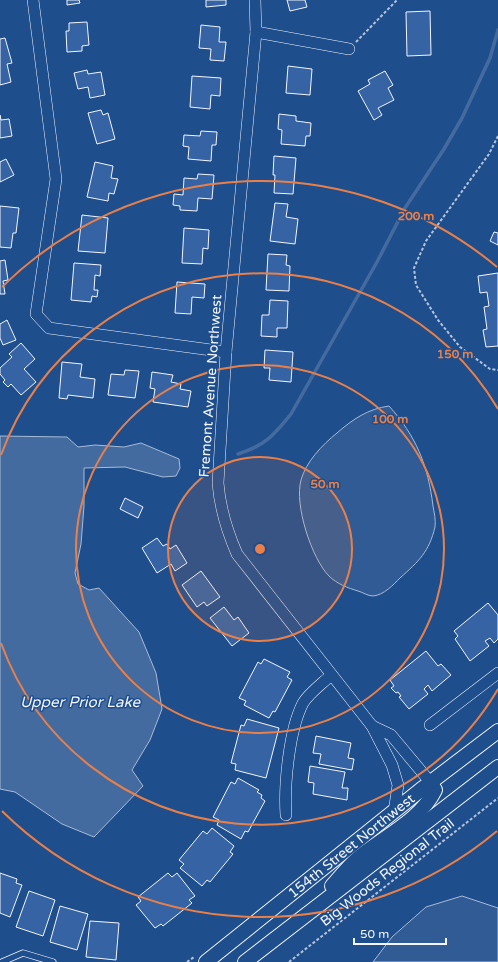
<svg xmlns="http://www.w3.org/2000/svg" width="498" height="962" font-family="'Varela Round',sans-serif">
<rect width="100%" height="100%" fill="#1f4e8c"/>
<g fill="#305b95" stroke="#a8bbd7">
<path d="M389 406C416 436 428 465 433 506 434 512 436 520 435 527 429 552 419 561 400 578 393 585 384 595 373 596 368 596 362 592 358 591 348 588 337 584 329 576 312 559 294 505 301 480 306 462 322 445 337 433 353 419 368 409 389 406Z"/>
<polygon points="462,896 498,908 498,962 373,962 392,937 426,907"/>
</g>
<polygon fill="#446ba0" stroke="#a8bbd7" points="0,436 67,437 78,447 95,445 124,447 141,443 179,459 180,468 176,476 163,477 125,467 84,468 84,506 81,544 75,573 78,584 89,590 99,588 139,632 156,673 162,709 150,740 132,770 143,786 94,837 62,824 15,792 0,789"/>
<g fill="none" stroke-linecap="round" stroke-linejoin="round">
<path stroke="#446ba0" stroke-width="3.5" d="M238 454C266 445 273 436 291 414L377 262 405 208 444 149 462 118 490 58 498 30"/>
</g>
<g fill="#3563a3" stroke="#f2f6ff">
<polygon points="67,0 79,0 80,3 67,5"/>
<polygon points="206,0 226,0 226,5 206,7"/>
<polygon points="287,0 305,0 307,7 290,11"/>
<polygon points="430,11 431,55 407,56 406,12"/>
<polygon points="87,22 89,45 82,46 82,51 67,52 66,31 69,31 69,23"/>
<polygon points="201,25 220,27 219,42 226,42 224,61 210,60 211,49 199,48"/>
<polygon points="5,38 12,63 7,64 11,82 0,85 0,39"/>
<polygon points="288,66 312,69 310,95 286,93"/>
<polygon points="87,70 88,74 101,72 105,95 90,98 88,87 78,89 74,73"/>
<polygon points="385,71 393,85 388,88 394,100 378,108 382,115 374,120 358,91 370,84 368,80"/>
<polygon points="192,76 221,78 220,96 211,95 210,109 190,107"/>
<polygon points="101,110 103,115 108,113 115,139 97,144 88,113"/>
<polygon points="279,114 296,116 296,121 311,123 310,136 306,136 305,146 281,144 282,130 278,129"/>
<polygon points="0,115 1,120 9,119 12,136 0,138"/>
<polygon points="201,131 217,132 216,145 212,145 211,161 188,159 189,147 183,146 184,135 200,136"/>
<polygon points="274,156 296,158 293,194 274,193 275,175 273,175"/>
<polygon points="6,159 14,175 0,182 0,162"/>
<polygon points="95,162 113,166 111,178 118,179 114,194 109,193 108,201 87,197"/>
<polygon points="198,174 214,175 212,199 198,198 197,211 180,210 180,206 173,205 174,194 183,195 184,178 197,179"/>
<polygon points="275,203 288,204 286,217 298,219 295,244 270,241"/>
<polygon points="0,206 19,208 16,233 13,233 11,248 0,247"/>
<polygon points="82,215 108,218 105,253 78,251"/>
<polygon points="184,228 209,230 208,249 203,248 202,264 182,263"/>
<polygon points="494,232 498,233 498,245 490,241"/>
<polygon points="268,254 287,255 286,265 290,266 289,291 266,290"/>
<polygon points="5,260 8,280 3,281 5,294 0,294 0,261"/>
<polygon points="74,263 101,265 100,276 95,275 94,290 98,290 97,297 92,296 91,302 71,300"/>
<polygon points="498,273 498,346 486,347 483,330 487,329 484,307 489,306 487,292 480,293 478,276"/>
<polygon points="177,282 205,284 204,298 192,297 191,314 175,313"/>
<polygon points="270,300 288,301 287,328 277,328 277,337 261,336 262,315 269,315"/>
<polygon points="7,320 16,340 3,345 0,338 0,324"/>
<polygon points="21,343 35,359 24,369 36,382 21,395 11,384 8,387 3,382 5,380 0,374 0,368 12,357 9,354"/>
<polygon points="265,350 293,352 291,382 269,380 270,368 264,368"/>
<polygon points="62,362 82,364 80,377 95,379 93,398 68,395 67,399 59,398"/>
<polygon points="125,370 139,371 135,398 108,395 111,374 124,375"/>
<polygon points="152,372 173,375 171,382 181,384 180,389 191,391 188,407 153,402 155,389 150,388"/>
<polygon points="125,498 143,507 138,518 120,509"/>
<polygon points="157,538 163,546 167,544 170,549 176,545 187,563 175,571 171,564 157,573 142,548"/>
<polygon points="201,571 220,597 207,606 204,602 197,607 182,585"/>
<polygon points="488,603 498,615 498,639 494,643 490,638 485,641 489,646 470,661 455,639 458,636 454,631"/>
<polygon points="224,607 234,620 238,617 249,633 232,646 210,618"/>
<polygon points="426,651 438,666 441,664 451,675 432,691 428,685 424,689 428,694 409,709 399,697 401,696 398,692 396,693 391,688 394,686 390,680"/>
<polygon points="264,659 290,672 287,677 292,680 275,712 273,711 269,718 244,705 246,701 239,698 258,662 261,664"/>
<polygon points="247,719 279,728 266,778 235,770 236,764 231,763 241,725 244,726"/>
<polygon points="316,736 351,743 348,758 354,759 352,770 319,764 321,754 313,753"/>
<polygon points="310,766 345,772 342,788 348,788 347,800 313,794 314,783 308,782"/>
<polygon points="238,778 259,790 257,792 262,795 261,798 265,801 248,832 245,831 241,839 217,825 219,820 213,817 231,782 235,784"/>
<polygon points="212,828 234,846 230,852 233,854 210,882 207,880 202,886 180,868 184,864 179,860 203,831 207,834"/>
<polygon points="0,873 17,879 16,883 22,885 10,917 0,913"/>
<polygon points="168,873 172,877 177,873 195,896 189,900 192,903 163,926 161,924 155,928 136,905 141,901 138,897"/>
<polygon points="29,891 55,900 43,936 16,927"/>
<polygon points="60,906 88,914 77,950 50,942"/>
<polygon points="90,921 119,923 116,960 86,957"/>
</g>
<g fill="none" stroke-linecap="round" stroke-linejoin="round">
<defs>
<polyline id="service" points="2,962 23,953 53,962"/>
<g id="minor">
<polyline points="33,0 56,179 36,314 49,328 226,352"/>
<path d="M255 0 256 32 226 352 218 483C220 509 227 531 237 554L372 726 392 765 398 785 394 812"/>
<polyline points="256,32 349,49"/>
<polyline points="430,725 498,673"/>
<polyline points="372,726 391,735 431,783"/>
<path d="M286 815C284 785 289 730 303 703 309 693 323 683 331 675"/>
</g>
<g id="tertiary">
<path d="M332 886C340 877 348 867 357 859 383 837 420 821 435 790L431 783"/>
<path id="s1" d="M206 962 423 788 498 731"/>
<polyline points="245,962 498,767"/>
</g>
</defs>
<use href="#service" stroke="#f2f6ff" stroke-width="7"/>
<use href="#minor" stroke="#f2f6ff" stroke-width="12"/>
<use href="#tertiary" stroke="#f2f6ff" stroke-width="16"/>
<g stroke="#b3c4dc" stroke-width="2" stroke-dasharray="3 2" stroke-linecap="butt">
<polyline points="356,42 397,0"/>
<polyline points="498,136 489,154 426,241 414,268 416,285 438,320 460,347 490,369 498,370"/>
<polyline points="187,962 194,957"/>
<polyline points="289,962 498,798"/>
</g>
<use href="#service" stroke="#1f4e8c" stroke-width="5.5"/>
<use href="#minor" stroke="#1f4e8c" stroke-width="11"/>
<use href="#tertiary" stroke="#1f4e8c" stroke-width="14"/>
</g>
<circle cx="260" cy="549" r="92" fill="#ea8049" fill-opacity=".12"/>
<g fill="none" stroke="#ea8049" stroke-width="2">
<circle cx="260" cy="549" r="92"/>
<circle cx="260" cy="549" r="184"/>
<path d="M498 689A276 276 0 0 1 1 643M1 455A276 276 0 0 1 498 409"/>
<path d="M497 831A368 368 0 0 1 2 811M2 287A368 368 0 0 1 497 267"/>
</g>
<g text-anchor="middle" stroke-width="3" stroke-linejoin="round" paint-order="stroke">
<g font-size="14" fill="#f2f6ff" stroke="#1f4e8c">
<text transform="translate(210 386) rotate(-86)" y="5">Fremont Avenue Northwest</text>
<text dy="5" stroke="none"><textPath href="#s1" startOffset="186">154th Street Northwest</textPath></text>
<text transform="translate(387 872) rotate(-38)" y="5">Big Woods Regional Trail</text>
</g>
<g font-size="15" font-style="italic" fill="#f2f6ff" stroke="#1f4e8c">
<text x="80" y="707">Upper Prior Lake</text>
</g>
</g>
<circle cx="260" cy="549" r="6" fill="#ea8049" stroke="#1f4e8c" stroke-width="2"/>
<g font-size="12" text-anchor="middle" font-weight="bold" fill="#ea8049" stroke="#1f4e8c" stroke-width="3" stroke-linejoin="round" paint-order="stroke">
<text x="416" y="220">200 m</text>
<text x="455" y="358">150 m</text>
<text x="390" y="423">100 m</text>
<text x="325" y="488">50 m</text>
</g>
<path d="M354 938v6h92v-6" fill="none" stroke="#f2f6ff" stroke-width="2"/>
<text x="360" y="938" font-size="12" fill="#f2f6ff" stroke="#1f4e8c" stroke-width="3" paint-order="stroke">50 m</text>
</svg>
